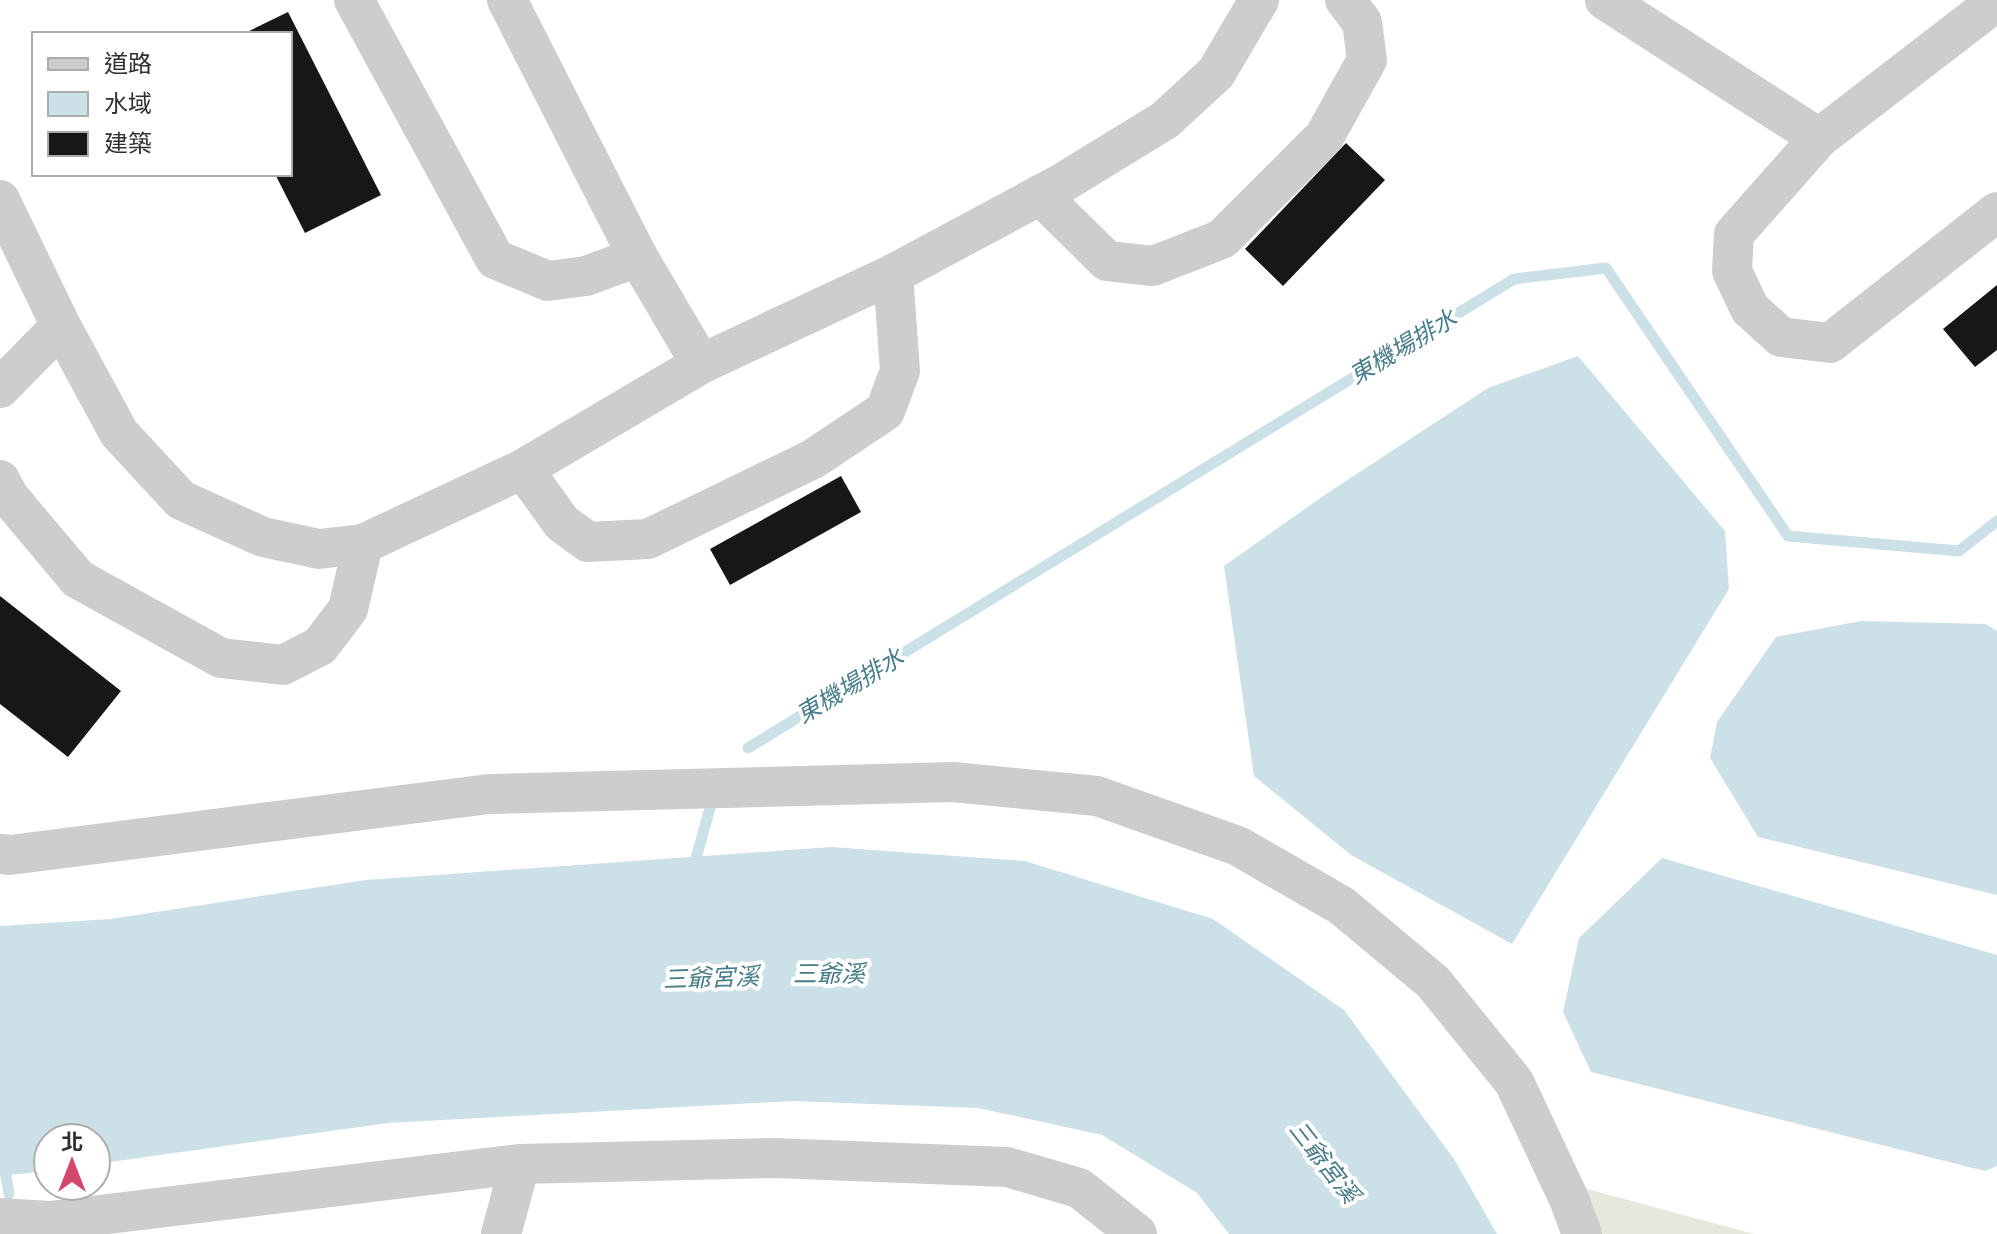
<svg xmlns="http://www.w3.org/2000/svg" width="1997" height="1234" font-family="'Exo 2','Noto Sans TC',sans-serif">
<rect width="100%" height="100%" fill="#fff"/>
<polygon fill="#e5e8dd" points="1576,1186 1754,1234 1602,1234"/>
<g fill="#cce1e7">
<polygon points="1578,356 1725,531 1729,589 1512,944 1351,855 1254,776 1224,566 1326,494 1488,388"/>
<polygon points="1861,621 1986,624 1997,631 1997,895 1758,837 1710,758 1717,722 1776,637"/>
<polygon points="831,847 1025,861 1213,919 1344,1010 1454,1159 1497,1234 1229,1234 1197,1193 1102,1135 978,1108 793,1101 388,1123 96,1164 96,1138 48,1138 48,1171 0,1176 0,926 110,919 366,880"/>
<polygon points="1662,858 1997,955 1997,1166 1985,1171 1591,1072 1563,1012 1579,938"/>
</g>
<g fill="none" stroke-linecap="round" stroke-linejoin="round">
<g stroke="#cce1e7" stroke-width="11">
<polyline points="748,748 1514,279 1606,268 1788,536 1959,551 1997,521"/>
<polyline points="693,869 710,808"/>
<polyline points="0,1140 9,1194"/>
</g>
</g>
<g fill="#171717">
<polygon points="288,12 381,195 305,233 275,174 290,174 290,34 243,34"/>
<polygon points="1346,143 1385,180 1283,286 1245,249"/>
<polygon points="1997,285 1997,350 1975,367 1943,329"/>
<polygon points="841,476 861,512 730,585 710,549"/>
<polygon points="0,596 121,691 68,757 0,704"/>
</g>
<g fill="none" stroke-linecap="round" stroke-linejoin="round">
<g stroke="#cdcdcd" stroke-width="40">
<polyline points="354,0 495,259 548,281 586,276 638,257"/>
<polyline points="507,0 638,257 701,364"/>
<polyline points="1605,0 1819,138 1997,1"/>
<polyline points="1819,138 1734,234 1732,271 1750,309 1781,337 1830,343 1997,212"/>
<polyline points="1040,195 1107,261 1153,266 1222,239 1324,137 1367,60 1362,22 1345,0"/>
<polyline points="0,200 61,326 119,433 181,500 263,537 319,549 363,544 523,469 701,364 893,274 1059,185 1165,120 1216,73 1259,0"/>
<polyline points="0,388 61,326"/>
<polyline points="523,469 562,523 588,542 648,539 813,459 885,411 900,371 893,274"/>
<polyline points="0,480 9,497 78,579 221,658 283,665 320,646 348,609 363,544"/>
<polyline points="0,854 10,855 489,794 953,782 1097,796 1238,846 1342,906 1433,982 1514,1082 1569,1199 1582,1234"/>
<polyline points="0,1218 50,1221 520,1164 774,1158 1007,1167 1079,1188 1137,1234"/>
<polyline points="501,1234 520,1164"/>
</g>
</g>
<g text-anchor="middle" stroke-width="8" stroke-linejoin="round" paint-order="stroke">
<g font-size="24" font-style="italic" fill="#477c89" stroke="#fff">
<text transform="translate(1403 347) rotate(-31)" y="8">東機場排水</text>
<text transform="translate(850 686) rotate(-31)" y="8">東機場排水</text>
<text x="829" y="982">三爺溪</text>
<text transform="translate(711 978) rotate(-2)" y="8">三爺宮溪</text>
<text transform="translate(1324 1162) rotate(52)" y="8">三爺宮溪</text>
</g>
</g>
<rect x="32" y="32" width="260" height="144" fill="#ffffff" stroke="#acacac" stroke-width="2"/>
<rect x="48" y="58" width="40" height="12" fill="#cdcdcd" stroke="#acacac" stroke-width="2"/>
<text x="104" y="72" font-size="24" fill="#303030">道路</text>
<rect x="48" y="92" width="40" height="24" fill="#cce1e7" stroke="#acacac" stroke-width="2"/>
<text x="104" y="112" font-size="24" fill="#303030">水域</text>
<rect x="48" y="132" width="40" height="24" fill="#171717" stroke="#acacac" stroke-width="2"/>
<text x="104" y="152" font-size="24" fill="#303030">建築</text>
<g transform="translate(72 1162)"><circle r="38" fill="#ffffff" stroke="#acacac" stroke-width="2"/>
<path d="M0-6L14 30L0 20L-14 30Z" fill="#d1486c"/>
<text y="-12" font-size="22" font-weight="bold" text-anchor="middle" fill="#303030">北</text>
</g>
</svg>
